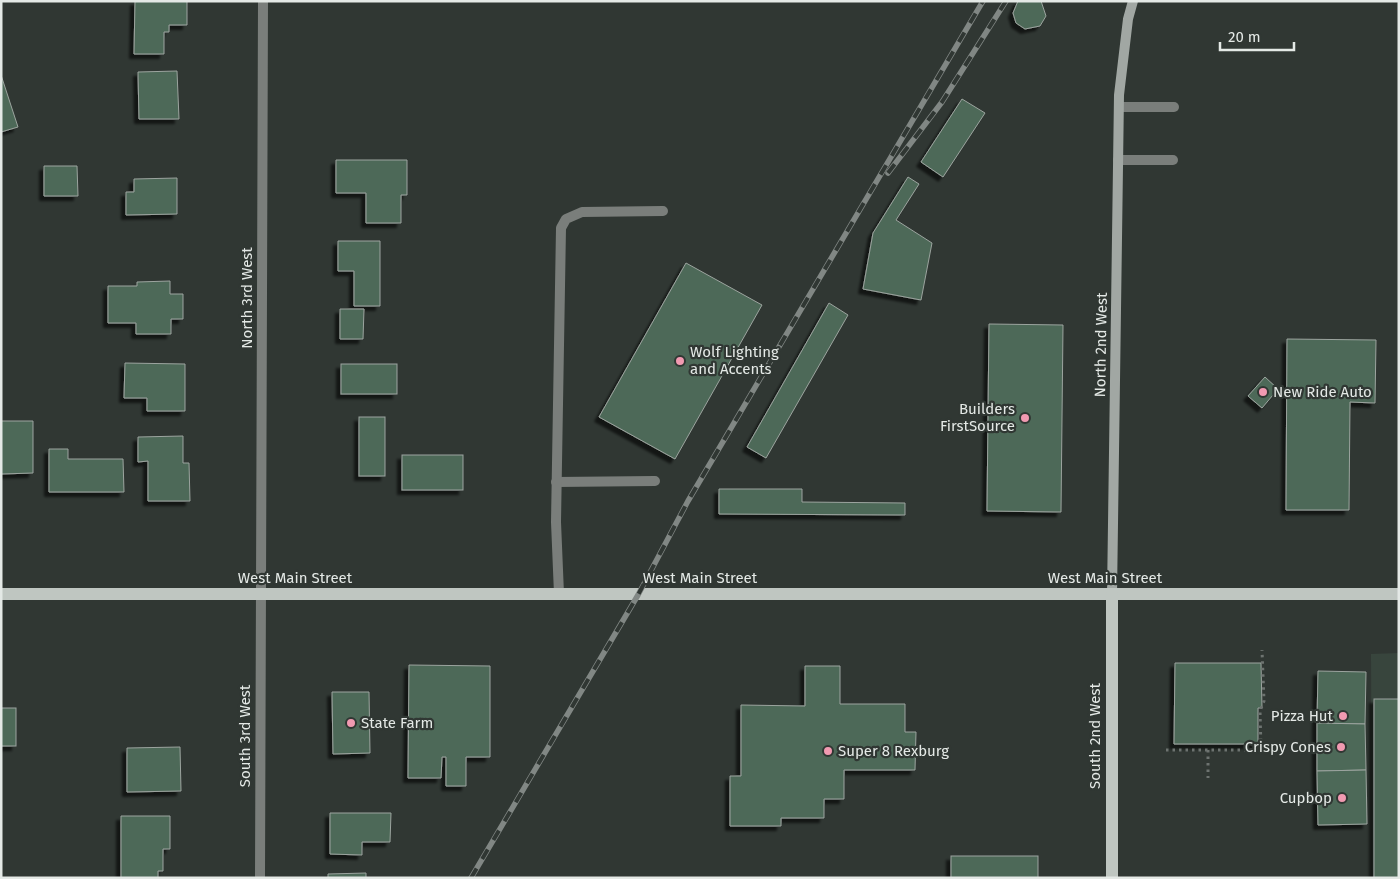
<svg xmlns="http://www.w3.org/2000/svg" width="1400" height="879" font-family="'Fira Sans',sans-serif">
<defs>
<filter id="shadow"><feDropShadow dx="-4.5" dy="4.5" stdDeviation="1" flood-color="#0009"/></filter>
</defs>
<rect width="100%" height="100%" fill="#303733"/>
<polygon fill="#38453d" points="1399,653 1399,878 1372,878 1371,654"/>
<g fill="#4d6958" stroke="#9ca49f" filter="url(#shadow)">
<polygon points="135,1 187,1 187,25 169,25 169,32 164,32 164,54 134,54"/>
<polygon points="1018,1 1041,1 1046,16 1040,26 1025,29 1016,23 1013,13"/>
<polygon points="177,71 179,119 139,119 138,72"/>
<polygon points="1,75 18,127 1,132"/>
<polygon points="962,99 985,113 943,177 921,162"/>
<polygon points="336,160 407,160 407,195 401,195 401,223 366,223 366,193 336,193"/>
<polygon points="44,166 77,166 78,196 44,196"/>
<polygon points="908,177 919,184 896,220 932,243 921,300 863,289 873,233"/>
<polygon points="177,178 177,214 126,215 126,192 134,192 134,179"/>
<polygon points="338,241 380,241 380,306 354,306 354,271 338,271"/>
<polygon points="686,263 762,305 675,459 599,417"/>
<polygon points="170,281 170,294 183,294 183,319 171,319 171,334 136,334 136,323 108,323 108,286 137,286 137,282"/>
<polygon points="829,303 848,315 766,458 747,447"/>
<polygon points="340,309 364,309 363,339 340,339"/>
<polygon points="989,324 1063,325 1061,512 987,511"/>
<polygon points="1287,339 1376,340 1375,403 1350,402 1349,510 1286,510"/>
<polygon points="125,363 185,364 185,411 147,411 147,398 124,398"/>
<rect x="341" y="364" width="56" height="30"/>
<polygon points="1265,377 1278,389 1262,408 1248,396"/>
<rect x="359" y="417" width="26" height="59"/>
<polygon points="1,421 33,421 33,473 1,474"/>
<polygon points="183,436 183,463 189,463 190,501 148,501 148,461 138,462 138,437"/>
<polygon points="49,449 68,449 68,459 123,459 124,492 49,492"/>
<rect x="402" y="455" width="61" height="35"/>
<polygon points="719,489 802,489 802,502 905,503 905,515 719,514"/>
<polygon points="1175,663 1261,663 1262,708 1258,708 1258,744 1174,744"/>
<polygon points="409,665 490,666 490,757 466,757 466,786 446,786 446,757 442,757 441,778 408,778"/>
<polygon points="805,666 840,666 840,704 905,704 905,732 916,732 915,770 844,770 844,799 824,799 824,818 781,818 781,826 730,826 730,776 741,776 741,705 805,706"/>
<polygon points="1318,671 1366,672 1365,724 1317,723"/>
<polygon points="332,692 369,692 370,753 333,754"/>
<rect x="1374" y="699" width="25" height="179"/>
<rect x="1" y="708" width="15" height="38"/>
<polygon points="1317,723 1365,724 1366,770 1317,771"/>
<polygon points="180,747 181,791 127,792 127,748"/>
<polygon points="1366,770 1367,824 1318,825 1317,771"/>
<polygon points="330,813 391,813 390,842 362,842 362,855 330,854"/>
<polygon points="121,816 170,816 170,849 163,849 163,871 158,871 158,878 121,878"/>
<rect x="951" y="856" width="87" height="22"/>
<polygon points="366,873 366,878 328,878 328,874"/>
</g>
<g fill="none" stroke-linecap="round" stroke-linejoin="round">
<g stroke="#6d7370" stroke-width="3" stroke-dasharray="2.5 4" stroke-linecap="butt">
<polyline points="1166,750 1261,750 1260,711 1264,701 1262,650"/>
<polyline points="1208,750 1208,778"/>
</g>
<g stroke="#7a7e7b" stroke-width="10">
<polyline points="1119,107 1174,107"/>
<polyline points="1118,160 1173,160"/>
<polyline points="556,482 655,481"/>
<polyline points="559,594 556,522 561,228 566,219 582,212 663,211"/>
</g>
<polyline stroke="#7a7e7b" stroke-width="10" points="260,878 263,1"/>
<polyline stroke="#a1a7a3" stroke-width="10" points="1112,595 1119,95 1128,19 1133,1"/>
<g stroke="#bfc6c1" stroke-width="12">
<polyline points="1,594 1399,594"/>
<polyline points="1112,595 1112,878"/>
</g>
<defs>
<g id="rail">
<polyline points="888,173 942,102 1006,1"/>
<polyline points="471,878 638,595 688,501 983,1"/>
</g>
</defs>
<use href="#rail" stroke="#818784" stroke-width="5.5"/>
<use href="#rail" stroke="#303733" stroke-width="4" stroke-dasharray="11" stroke-linecap="butt"/>
</g>
<g fill="#f19ab1" stroke="#303733" stroke-width="2">
<circle cx="680" cy="361" r="5"/>
<circle cx="1263" cy="392" r="5"/>
<circle cx="1025" cy="418" r="5"/>
<circle cx="1343" cy="716" r="5"/>
<circle cx="351" cy="723" r="5"/>
<circle cx="1341" cy="747" r="5"/>
<circle cx="828" cy="751" r="5"/>
<circle cx="1342" cy="798" r="5"/>
</g>
<g text-anchor="middle" stroke-width="4.5" stroke-linejoin="round" paint-order="stroke">
<g font-size="15" fill="#e4e9e6" stroke="#303733">
<text transform="translate(247 298) rotate(-90)" y="5">North 3rd West</text>
<text transform="translate(1101 345) rotate(-89)" y="5">North 2nd West</text>
<text x="295" y="583">West Main Street</text>
<text x="700" y="583">West Main Street</text>
<text x="1105" y="583">West Main Street</text>
<text transform="translate(245 736) rotate(-90)" y="5">South 3rd West</text>
<text transform="translate(1095 736) rotate(-90)" y="5">South 2nd West</text>
</g>
<g font-size="15" fill="#e4e9e6" stroke="#303733" text-anchor="start">
<text x="690" y="357">Wolf Lighting<tspan x="690" dy="17">and Accents</tspan></text>
<text x="1273" y="397">New Ride Auto</text>
<text x="1015" y="414" text-anchor="end">Builders<tspan x="1015" dy="17">FirstSource</tspan></text>
<text x="1333" y="721" text-anchor="end">Pizza Hut</text>
<text x="361" y="728">State Farm</text>
<text x="1331" y="752" text-anchor="end">Crispy Cones</text>
<text x="838" y="756">Super 8 Rexburg</text>
<text x="1332" y="803" text-anchor="end">Cupbop</text>
</g>
</g>
<rect width="1400" height="879" fill="none" stroke="#e4e9e6" stroke-width="5"/>
<path d="M1220 42v8h74v-8" fill="none" stroke="#e4e9e6" stroke-width="2.5"/>
<text x="1228" y="42" font-size="15" fill="#e4e9e6" stroke="#303733" stroke-width="4" paint-order="stroke">20 m</text>
</svg>
